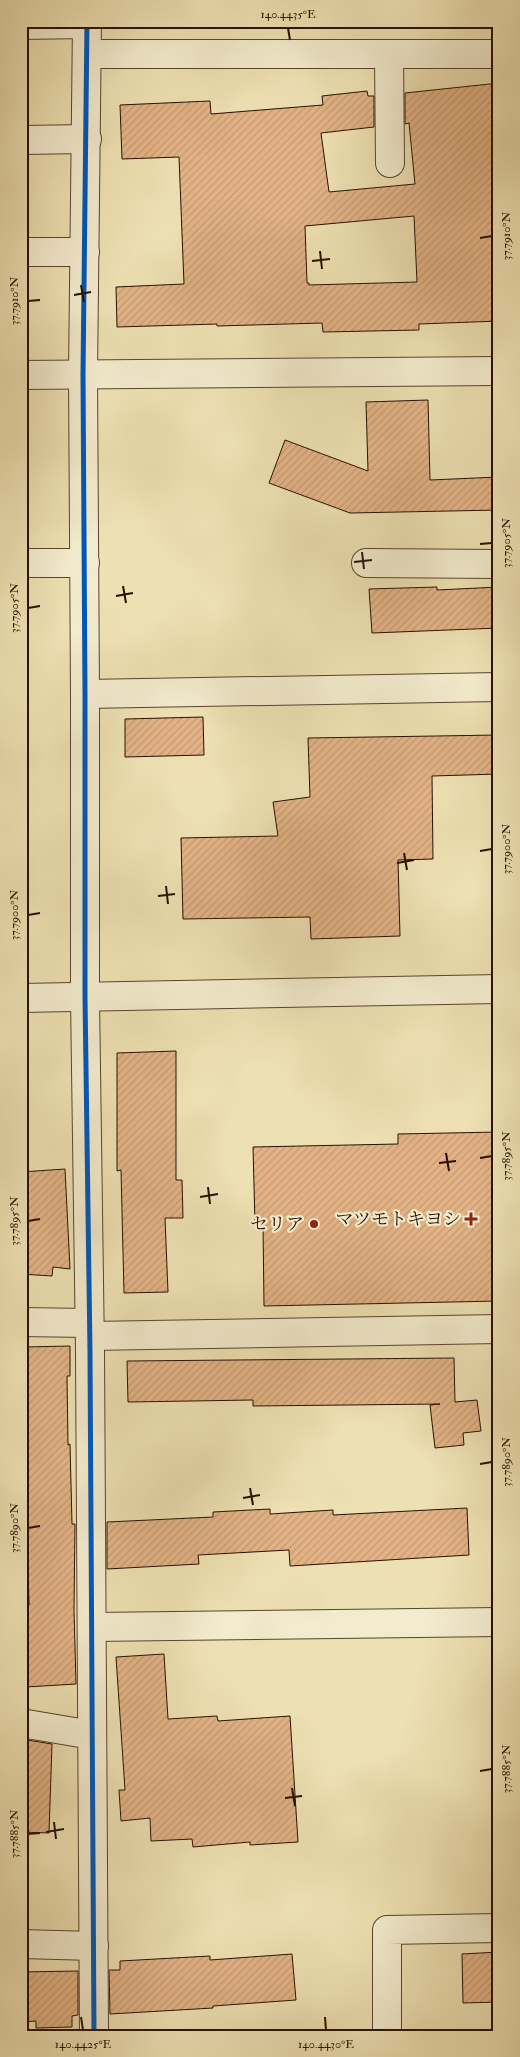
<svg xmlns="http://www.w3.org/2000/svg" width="520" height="2057" font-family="'IM FELL Double Pica','Noto Serif JP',serif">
<defs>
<pattern id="building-hatch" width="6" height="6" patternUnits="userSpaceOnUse" patternTransform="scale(1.25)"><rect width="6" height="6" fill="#e3b386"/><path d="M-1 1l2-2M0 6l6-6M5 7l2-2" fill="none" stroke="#c39972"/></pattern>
</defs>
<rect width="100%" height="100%" fill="#ede0b2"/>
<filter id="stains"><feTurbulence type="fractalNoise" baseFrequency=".004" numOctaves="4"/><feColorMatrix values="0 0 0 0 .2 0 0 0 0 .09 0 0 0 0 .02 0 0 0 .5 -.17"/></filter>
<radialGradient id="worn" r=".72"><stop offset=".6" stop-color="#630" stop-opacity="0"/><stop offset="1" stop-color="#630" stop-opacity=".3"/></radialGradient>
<g fill="url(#building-hatch)" stroke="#281000" fill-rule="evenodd">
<path d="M499 83V321L419 324V330L323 332 322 323 217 326V324L117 327 116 287 184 284 179 157 122 159 120 105 210 101 211 114 323 105 322 96 367 91 368 96H374V127L321 133 329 192 415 184 409 123 405 124V93ZM414 216 417 282 309 285V283H307L305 226Z"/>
<polygon points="428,400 430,480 499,477 499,510 350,513 269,483 285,440 368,471 366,402"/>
<polygon points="437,587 437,590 499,587 499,628 372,633 369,589"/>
<polygon points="203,717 204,755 125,757 125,719"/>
<polygon points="499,735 499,774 432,776 433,859 398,860 400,936 311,939 310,917 183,919 181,838 278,836 273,802 310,797 308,738"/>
<polygon points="176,1051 176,1180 182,1180 183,1218 165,1218 168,1292 124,1293 121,1170 117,1171 117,1053"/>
<polygon points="499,1132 499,1301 264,1306 263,1224 255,1224 253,1147 398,1144 398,1134"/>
<polygon points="65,1169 70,1269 53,1267 52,1276 21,1274 21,1172"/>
<polygon points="70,1346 70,1376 67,1376 68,1445 70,1444 72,1524 75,1524 74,1610 76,1684 26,1687 23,1605 29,1605 27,1527 24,1527 24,1479 22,1479 23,1347"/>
<polygon points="454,1358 455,1402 477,1400 481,1431 463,1433 464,1445 435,1448 430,1405 440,1404 253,1406 253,1400 128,1402 127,1361"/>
<polygon points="467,1508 469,1555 290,1566 289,1550 198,1555 199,1564 107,1569 107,1522 213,1517 213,1512 270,1509 270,1514 333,1510 333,1515"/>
<polygon points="164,1654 168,1719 217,1716 218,1721 290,1716 298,1842 250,1845 250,1842 193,1847 192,1839 151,1841 150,1818 121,1821 119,1790 125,1790 116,1657"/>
<polygon points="21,1739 52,1744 49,1833 21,1832"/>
<polygon points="499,1952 499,2002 463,2003 462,1954"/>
<polygon points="292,1954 296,2000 213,2006 213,2008 110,2014 109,1970 120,1970 120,1961 210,1956 210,1960"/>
<polygon points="78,1971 78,2015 72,2016 72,2027 36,2028 36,2021 21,2022 21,1972"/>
</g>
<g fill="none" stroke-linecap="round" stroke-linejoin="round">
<defs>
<g id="minor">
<polyline points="87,21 83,375 85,694 85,997 90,1352 94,2036"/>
<polyline points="21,25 87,24"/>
<polyline points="88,54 499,54"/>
<polyline points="389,54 390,163"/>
<polyline points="21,140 87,139"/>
<polyline points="21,252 85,252"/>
<polyline points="21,375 499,371"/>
<polyline points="21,563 85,563"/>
<polyline points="366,563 499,564"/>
<polyline points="85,694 499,687"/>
<polyline points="21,1322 89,1323"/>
<polyline points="90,1336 499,1329"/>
<polyline points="92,1627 499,1622"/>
<polyline points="21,1723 92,1735"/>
<polyline points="21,1944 94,1946"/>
<polyline points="387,2036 387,1930 499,1928"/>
</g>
<polyline id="tertiary" points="21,998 499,989"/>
</defs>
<use href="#minor" stroke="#59442c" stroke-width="30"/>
<use href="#tertiary" stroke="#59442c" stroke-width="30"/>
<use href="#minor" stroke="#f3ebcd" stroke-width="28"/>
<use href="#tertiary" stroke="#f3ebcd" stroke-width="28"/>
<defs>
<polyline id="cycleway" points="87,21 83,375 85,694 85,997 90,1352 94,2036"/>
</defs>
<use href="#cycleway" stroke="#f3ebcd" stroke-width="8"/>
<use href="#cycleway" stroke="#0057b8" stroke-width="5"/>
</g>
<path fill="none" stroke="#281000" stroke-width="2" d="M288 28 290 40M480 238 492 236M320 251 322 269M312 261 330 259M81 285 84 302M74 295 91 292M28 301 40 300M480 544 492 543M362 552 364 569M354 562 372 560M123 586 126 603M116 596 133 593M28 608 40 606M480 851 492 849M404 853 407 870M397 863 414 860M166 886 168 904M158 896 175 894M28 915 40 913M446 1153 449 1171M480 1158 492 1156M439 1163 456 1161M208 1187 210 1204M200 1197 218 1194M28 1221 40 1219M480 1464 492 1462M250 1488 253 1505M243 1498 260 1495M28 1528 40 1526M480 1771 492 1769M292 1788 295 1806M285 1798 302 1796M54 1822 56 1839M46 1832 64 1829M28 1834 40 1833M81 2017 83 2030M325 2017 326 2030"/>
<g fill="#8f2418" stroke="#f3ebcd" stroke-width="2">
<path d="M468.5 1211.5h5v5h5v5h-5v5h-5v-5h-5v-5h5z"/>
<circle cx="314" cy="1224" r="5"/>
</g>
<g text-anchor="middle" stroke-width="4.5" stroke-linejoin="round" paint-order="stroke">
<g font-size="18" fill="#281000" stroke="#f3ebcd" text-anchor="end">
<text x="461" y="1225">マツモトキヨシ</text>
<text x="304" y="1230">セリア</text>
</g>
</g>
<rect width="520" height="2057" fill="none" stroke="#ede0b2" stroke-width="55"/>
<rect x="28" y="28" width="464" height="2002" fill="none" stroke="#281000" stroke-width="2"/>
<g font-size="12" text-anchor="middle" fill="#281000">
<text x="288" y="18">140.4435°E</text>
<text transform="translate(506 236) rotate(-90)" y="4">37.7910°N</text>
<text transform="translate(14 301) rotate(-90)" y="4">37.7910°N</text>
<text transform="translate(506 543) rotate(-90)" y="4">37.7905°N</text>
<text transform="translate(14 608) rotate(-90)" y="4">37.7905°N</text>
<text transform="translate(506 849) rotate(-90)" y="4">37.7900°N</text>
<text transform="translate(14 915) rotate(-90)" y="4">37.7900°N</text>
<text transform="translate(506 1156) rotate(-90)" y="4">37.7895°N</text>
<text transform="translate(14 1221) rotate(-90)" y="4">37.7895°N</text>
<text transform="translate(506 1462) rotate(-90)" y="4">37.7890°N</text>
<text transform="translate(14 1528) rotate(-90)" y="4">37.7890°N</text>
<text transform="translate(506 1769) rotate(-90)" y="4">37.7885°N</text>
<text transform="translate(14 1834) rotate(-90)" y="4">37.7885°N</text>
<text x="83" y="2048">140.4425°E</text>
<text x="326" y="2048">140.4430°E</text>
</g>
<rect width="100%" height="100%" filter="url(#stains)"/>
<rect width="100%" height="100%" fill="url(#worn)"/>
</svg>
